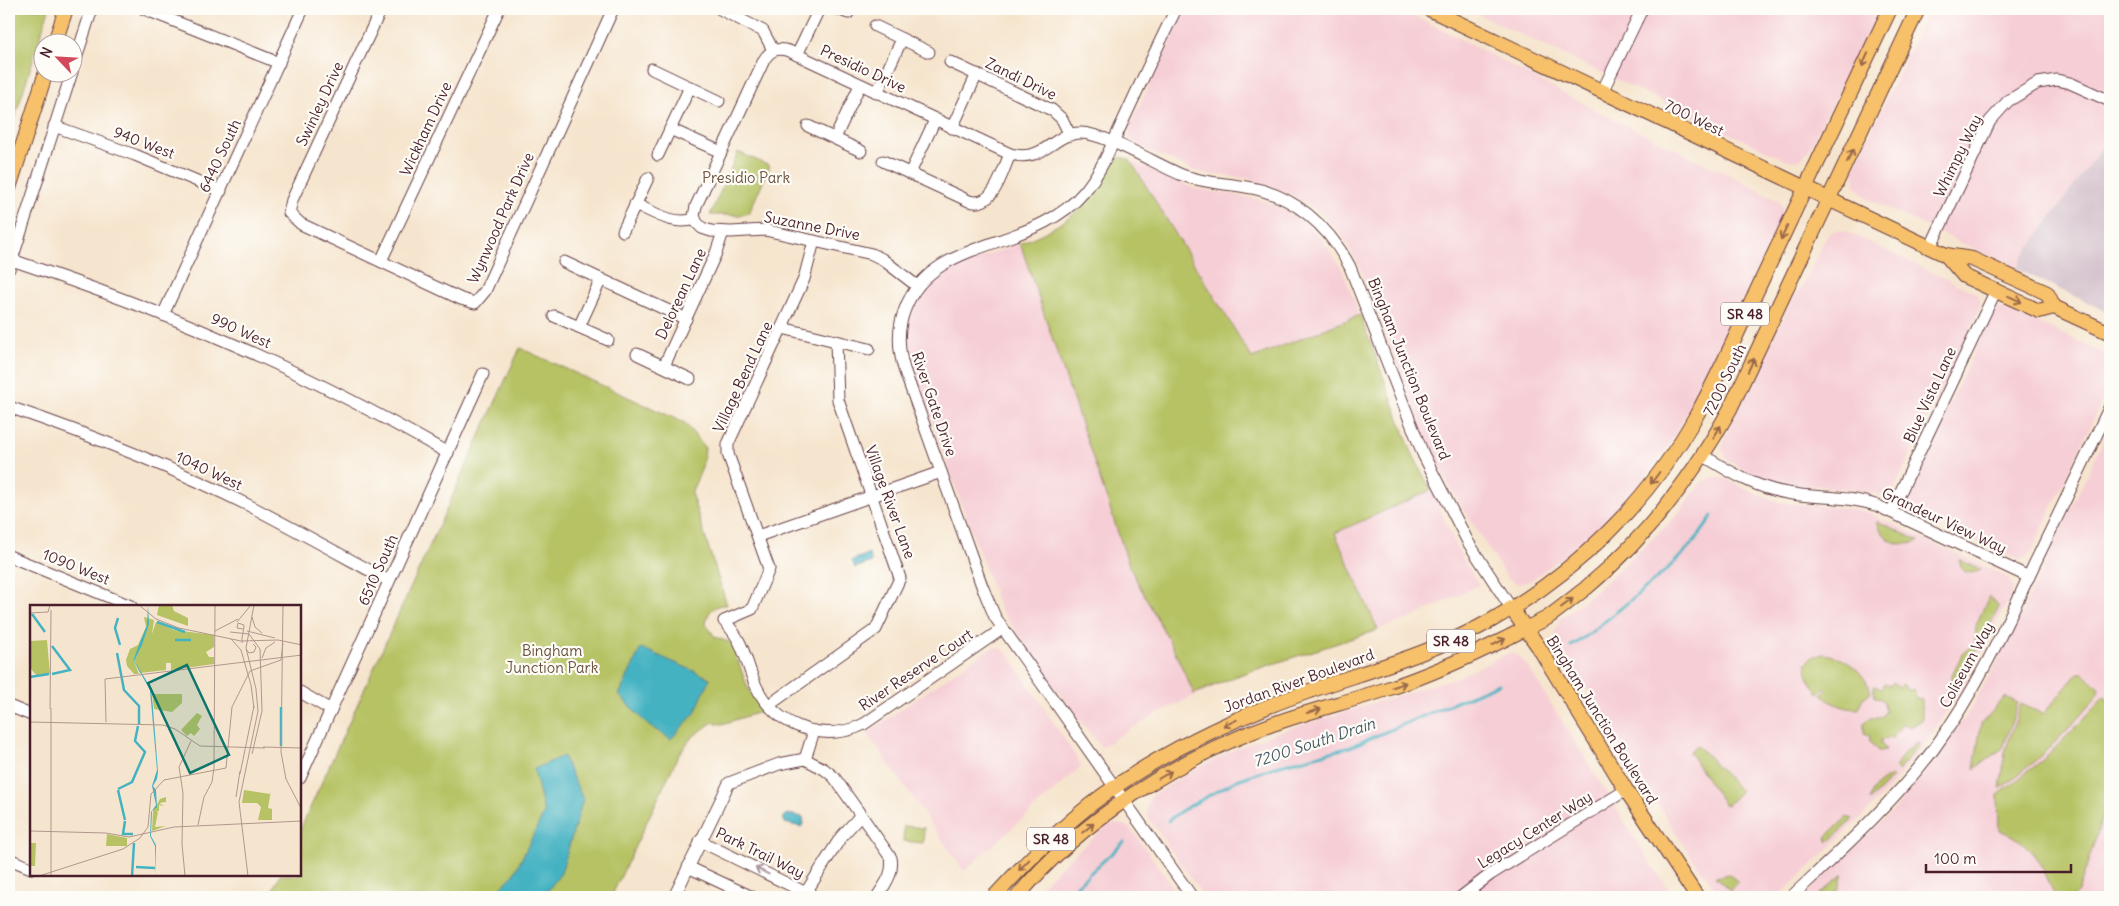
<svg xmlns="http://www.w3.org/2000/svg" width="2119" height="906" font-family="Delius,sans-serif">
<rect width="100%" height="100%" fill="#fdfcf7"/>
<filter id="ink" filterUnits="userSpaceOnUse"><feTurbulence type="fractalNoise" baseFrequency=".02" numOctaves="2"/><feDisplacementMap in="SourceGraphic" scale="10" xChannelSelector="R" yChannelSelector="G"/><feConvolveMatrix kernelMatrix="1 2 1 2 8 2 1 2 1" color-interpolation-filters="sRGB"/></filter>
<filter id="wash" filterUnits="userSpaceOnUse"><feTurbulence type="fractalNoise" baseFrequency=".0096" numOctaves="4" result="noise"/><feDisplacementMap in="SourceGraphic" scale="20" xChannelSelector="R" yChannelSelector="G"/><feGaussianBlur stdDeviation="1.12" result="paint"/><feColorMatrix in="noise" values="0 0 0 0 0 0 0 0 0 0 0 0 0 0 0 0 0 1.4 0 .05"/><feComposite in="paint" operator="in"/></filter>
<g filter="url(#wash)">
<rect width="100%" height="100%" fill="#f6e5ce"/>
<g fill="#f6cfd6">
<polygon points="1187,9 1399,9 1439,28 1613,119 1740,180 1780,202 1783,209 1781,218 1708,375 1671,442 1642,482 1607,522 1593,535 1530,581 1519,584 1508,579 1453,493 1430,450 1360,267 1340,233 1318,211 1289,193 1251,179 1208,174 1194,171 1134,143 1129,138 1129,126"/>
<polygon points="1467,9 1881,9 1847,80 1824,119 1808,152 1801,159 1794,161 1786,160"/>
<polygon points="1929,9 2110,9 2110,136 2023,256 2017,269 1868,199 1855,186 1854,168"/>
<polygon points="1122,157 1193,188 1253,198 1267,202 1284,209 1306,224 1322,239 1342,269 1412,453 1435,496 1456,547 1479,585 1407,620 1239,675 1154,715 1101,747 1046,676 999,607 913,370 907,340 909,321 915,305 924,290 937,278 952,268 1043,235 1056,227 1085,204 1098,188 1113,162"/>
<polygon points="1838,230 1845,231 1970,290 1976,294 1980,300 1979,310 1895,488 1885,496 1853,489 1812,486 1774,480 1752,474 1728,461 1722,449 1725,437 1786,311 1808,276 1826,237 1831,232"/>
<polygon points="2000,308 2009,309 2110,356 2110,384 2031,553 2021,560 2013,558 1913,511 1908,507 1906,501 1908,493 1992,313"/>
<polygon points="2110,426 2110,897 1804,897 1893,810 1936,759 1969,712 2005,648"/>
<polygon points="1712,477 1727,479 1748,491 1779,502 1851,509 1869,513 2005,576 2009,579 2013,587 2011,595 1967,682 1918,754 1868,811 1778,897 1722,897 1693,859 1665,816 1556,638 1555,631 1560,619 1598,589 1661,531 1678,514 1700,484"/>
<polygon points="994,647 1002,649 1009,655 1082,766 964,871 867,733 984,652"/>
<polygon points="1509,653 1519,656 1527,665 1637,842 1673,897 1204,897 1148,817 1147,806 1152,795 1208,763 1233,750 1276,733 1458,677"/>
<polygon points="1115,824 1125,825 1132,830 1180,897 1031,897 1060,867 1107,826"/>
</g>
<polygon fill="#d1bdc9" points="2110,136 2110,313 2017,269 2023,256"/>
<g fill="#b6c264" stroke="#807048">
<polygon points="9,9 49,9 9,136"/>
<polygon points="738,152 770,166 749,213 741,215 710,215"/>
<path d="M1122 157 1130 160 1252 358 1360 315 1412 453 1431 490 1335 533 1378 630 1239 675 1194 694 1175 652 1130 568 1020 243C1051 231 1080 215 1099 187 1106 177 1110 160 1122 157Z"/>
<path d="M520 348 685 423 705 448 702 468 691 493 727 605C714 604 707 612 706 624L715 637 731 643 748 688 763 711 722 724 713 722 692 737 679 754 611 897H269L280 875H300V830Z"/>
<path d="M1877 521 1919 541C1900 549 1883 541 1877 521Z"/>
<path d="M1960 560 1981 570C1970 575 1960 574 1960 560Z"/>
<polygon points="1989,596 1999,607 1979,647 1955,691 1953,680 1951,677 1962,654 1975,643 1976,625"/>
<path d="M1824 654C1846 657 1864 671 1871 692L1862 699 1859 709C1844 709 1833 704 1822 695L1827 689 1825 687 1819 693C1811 684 1804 674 1807 662L1814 656Z"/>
<path d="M2078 673H2083L2100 689 2099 693C2070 730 2038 761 2000 789L2005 752 2021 704 2043 714Z"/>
<polygon points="1893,682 1899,687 1903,684 1908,691 1913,689 1917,699 1922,699 1922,720 1910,727 1905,724 1900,726 1898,731 1892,738 1881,740 1881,743 1886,750 1878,751 1869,741 1870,736 1864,733 1864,723 1870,718 1881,718 1886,711 1883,700 1875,697 1873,686 1882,688 1884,683 1890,686"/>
<path d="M2104 696 2110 703V802L2106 807 2078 892 2073 897H2055C2046 872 2029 836 1999 831L1998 795 2045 758 2082 721Z"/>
<polygon points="2005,697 2018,703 2003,748 1974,769 1981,724"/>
<polygon points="1918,743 1920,744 1898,771 1895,768 1906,750 1907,751"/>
<polygon points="1697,745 1741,791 1727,805 1724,804 1689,752"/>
<path d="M1891 776 1892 777 1870 801C1870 788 1881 781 1891 776Z"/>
<polygon points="1847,817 1853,819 1829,842 1826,837"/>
<polygon points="904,826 924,828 923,843 903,841"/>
<polygon points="1729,874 1738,882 1730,890 1715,877"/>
<polygon points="1843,874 1838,891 1835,891 1834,897 1816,897"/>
</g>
<g fill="#45b2c2" stroke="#486876">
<polygon points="869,554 872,562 855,568 852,560"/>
<polygon points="641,648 710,678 695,713 671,739 649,726 619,695"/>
<polygon points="563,756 583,799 561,873 543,897 492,897 514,874 544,813 534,769"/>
<polygon points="787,814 803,817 804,823 801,827 785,823 783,818"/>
</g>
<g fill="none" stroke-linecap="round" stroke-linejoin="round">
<g stroke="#45b2c2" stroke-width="3">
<path d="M1571 646C1589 636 1604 622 1620 609 1651 583 1693 551 1712 516"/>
<polyline points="1168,821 1181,811 1237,780 1280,765 1347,748 1499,684"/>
<polyline points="1064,897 1124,842"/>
</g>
</g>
</g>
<g filter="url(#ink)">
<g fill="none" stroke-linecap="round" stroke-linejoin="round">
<defs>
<g id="minor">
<polyline points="144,9 279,63"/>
<polyline points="381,9 292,200 289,213 301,224 461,299 475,303 485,291 613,9"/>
<polyline points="720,9 763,31 773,50"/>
<polyline points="838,9 848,13"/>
<path d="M1176 9C1158 45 1141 82 1124 119 1112 144 1102 171 1084 192 1034 252 933 235 905 309 897 329 898 349 904 369L982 586 995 617 1192 897"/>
<polyline points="875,26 929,52"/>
<polyline points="797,55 819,9"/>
<polyline points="950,62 1052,110 1062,119 1070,135"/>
<polyline points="652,69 719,101"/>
<polyline points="72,70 92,9"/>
<polyline points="1602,92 1642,9"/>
<polyline points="877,93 902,39"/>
<polyline points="54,126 135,155 221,191"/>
<polyline points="808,126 861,151"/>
<polyline points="952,128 977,74"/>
<polyline points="670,129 721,152"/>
<polyline points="835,138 860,85"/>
<polyline points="658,155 690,87"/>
<path d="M883 161 969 201C994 209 1002 172 1010 154"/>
<polyline points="910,173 935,120"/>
<path d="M635 204C655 213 674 226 695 219"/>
<polyline points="623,231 648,178"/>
<path d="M814 241 804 279 728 444V454L769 569 752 609 724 621C745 642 745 661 756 686 775 727 825 744 864 724L1002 629"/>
<polyline points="1930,248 1990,121 2008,101 2038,83 2057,80 2070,83 2110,101"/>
<path d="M12 260C80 283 148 307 214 336 294 370 372 410 448 453"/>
<polyline points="381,261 499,9"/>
<polyline points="564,262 686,319"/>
<polyline points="9,269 72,72"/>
<path d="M917 286 882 259 872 254 765 230 731 232 711 231 702 228 697 223 694 216 696 206 764 60C770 50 777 47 789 51L1010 154C1046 163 1052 133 1080 133 1106 133 1157 165 1182 175 1203 183 1224 183 1246 187 1293 194 1329 226 1350 267L1423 454 1468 542 1511 608"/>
<polyline points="163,315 303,9"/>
<polyline points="554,316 608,340"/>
<polyline points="579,327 601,279"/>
<polyline points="782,328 869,349"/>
<polyline points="637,354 690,379"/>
<polyline points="664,366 716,253 723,232"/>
<path d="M9 407C91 435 174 468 252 507 298 531 343 556 389 581"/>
<path d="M1704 456C1730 472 1756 488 1787 493 1818 499 1848 495 1878 506L2029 577"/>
<polyline points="1891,512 1996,290"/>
<polyline points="758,536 941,472"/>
<polyline points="9,556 131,606"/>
<polyline points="300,692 331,710"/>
<polyline points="769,705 876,629 900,578 838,400 836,341"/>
<polyline points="9,706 31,715"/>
<path d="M805 759 824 769 834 777 891 858C894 874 885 884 877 897"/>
<polyline points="805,759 814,731"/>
<polyline points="300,778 483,374"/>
<polyline points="700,841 806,893"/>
<polyline points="9,859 31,868"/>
<polyline points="688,867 752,897"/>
<polyline points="674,897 729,783 779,764 805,759"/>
<polyline points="803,897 841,837 861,815"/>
<polyline points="1461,897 1491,874 1626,790"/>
<path d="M1791 897C1841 850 1892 804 1933 750 1975 693 2004 630 2033 567 2059 513 2085 460 2110 406"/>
</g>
<g id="major">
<polyline points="1429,9 1946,255 1972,259 2047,293 2054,307"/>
<polyline points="55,42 66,9"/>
<polyline points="9,188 46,72"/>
<polyline points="1946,255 1964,276 2039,311 2054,307 2110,333"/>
<polyline points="1511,608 1538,646 1626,790 1697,897"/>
<path d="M994 897C1024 864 1055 833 1090 805 1143 764 1207 731 1269 706 1343 676 1422 660 1492 620 1576 573 1649 501 1696 416 1723 368 1744 317 1768 267 1809 181 1849 95 1890 9"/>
<path d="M1017 897C1080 820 1180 757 1273 724 1309 711 1347 702 1384 690 1427 676 1467 658 1507 638 1520 631 1534 625 1547 618 1560 609 1573 598 1586 588 1646 538 1693 477 1730 409L1918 9"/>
</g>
</defs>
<use href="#minor" stroke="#643d43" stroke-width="13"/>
<use href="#major" stroke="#643d43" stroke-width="16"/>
<use href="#minor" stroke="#fff" stroke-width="11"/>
<use href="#major" stroke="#f7c06b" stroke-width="14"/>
</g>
<defs><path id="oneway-shaft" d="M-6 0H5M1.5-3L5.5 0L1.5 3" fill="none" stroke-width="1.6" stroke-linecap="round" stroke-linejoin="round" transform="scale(1.25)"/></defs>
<g stroke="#986748">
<use href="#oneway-shaft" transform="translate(1865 60) rotate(115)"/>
<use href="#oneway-shaft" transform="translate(1850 156) rotate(-65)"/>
<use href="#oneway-shaft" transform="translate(1784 233) rotate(116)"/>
<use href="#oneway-shaft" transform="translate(2015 299) rotate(25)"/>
<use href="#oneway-shaft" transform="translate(1751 365) rotate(-65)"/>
<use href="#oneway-shaft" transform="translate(1717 432) rotate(-60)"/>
<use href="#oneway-shaft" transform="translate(1655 478) rotate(127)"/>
<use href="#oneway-shaft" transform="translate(1567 603) rotate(-37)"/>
<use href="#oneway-shaft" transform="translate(1499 642) rotate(-27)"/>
<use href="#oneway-shaft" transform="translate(1399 685) rotate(-19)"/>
<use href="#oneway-shaft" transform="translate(1314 711) rotate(-16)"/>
<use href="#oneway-shaft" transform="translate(1230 723) rotate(156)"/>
<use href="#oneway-shaft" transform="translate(1165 775) rotate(-30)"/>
<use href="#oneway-shaft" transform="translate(1088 828) rotate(-39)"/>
<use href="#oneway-shaft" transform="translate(1024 865) rotate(134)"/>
</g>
<use stroke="#ae9aa0" href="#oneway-shaft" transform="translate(762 871) rotate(-154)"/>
</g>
<g text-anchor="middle" stroke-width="4.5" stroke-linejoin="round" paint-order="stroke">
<g fill="#fdfcf7" stroke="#806168" stroke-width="1">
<rect x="1721" y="302.5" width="48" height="23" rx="4"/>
<rect x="1427" y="629.5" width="48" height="23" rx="4"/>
<rect x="1027" y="827.5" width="48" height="23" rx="4"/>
</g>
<g font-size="14" font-weight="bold" fill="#4a1f2b">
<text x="1745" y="319">SR 48</text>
<text x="1451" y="646">SR 48</text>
<text x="1051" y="844">SR 48</text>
</g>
<g font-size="15" fill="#4a1f2b" stroke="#fdfcf7">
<text transform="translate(863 69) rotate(25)" y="5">Presidio Drive</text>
<text transform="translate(1021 79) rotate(26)" y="5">Zandi Drive</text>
<text transform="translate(320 104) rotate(-65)" y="5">Swinley Drive</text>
<text transform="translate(1694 118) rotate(26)" y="5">700 West</text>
<text transform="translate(426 129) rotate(-65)" y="5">Wickham Drive</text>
<text transform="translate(144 143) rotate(21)" y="5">940 West</text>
<text transform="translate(220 156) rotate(-65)" y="5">6440 South</text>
<text transform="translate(1958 156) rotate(-64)" y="5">Whimpy Way</text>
<text transform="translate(501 218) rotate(-66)" y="5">Wynwood Park Drive</text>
<text transform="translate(812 226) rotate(11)" y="5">Suzanne Drive</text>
<text transform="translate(681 294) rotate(-65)" y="5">Delorean Lane</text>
<text transform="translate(241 331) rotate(24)" y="5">990 West</text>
<text transform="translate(1409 369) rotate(68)" y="5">Bingham Junction Boulevard</text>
<text transform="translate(743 377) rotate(-65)" y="5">Village Bend Lane</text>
<text transform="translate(1725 380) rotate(-64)" y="5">7200 South</text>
<text transform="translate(1930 395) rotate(-65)" y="5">Blue Vista Lane</text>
<text transform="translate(934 404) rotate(71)" y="5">River Gate Drive</text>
<text transform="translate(209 471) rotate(25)" y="5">1040 West</text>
<text transform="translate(890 502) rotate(70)" y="5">Village River Lane</text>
<text transform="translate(1944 521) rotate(25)" y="5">Grandeur View Way</text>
<text transform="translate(76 567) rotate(22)" y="5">1090 West</text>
<text transform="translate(378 570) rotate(-66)" y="5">6510 South</text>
<text transform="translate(1967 665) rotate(-61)" y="5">Coliseum Way</text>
<text transform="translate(916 670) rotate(-34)" y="5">River Reserve Court</text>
<text transform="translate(1299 681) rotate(-20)" y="5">Jordan River Boulevard</text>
<text transform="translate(1602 720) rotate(58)" y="5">Bingham Junction Boulevard</text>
<text transform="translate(1535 830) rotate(-32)" y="5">Legacy Center Way</text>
<text transform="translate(760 853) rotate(26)" y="5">Park Trail Way</text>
</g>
<g font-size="15" fill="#6a503c" stroke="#fdfcf7">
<text x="746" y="183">Presidio Park</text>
<text x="552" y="656">Bingham<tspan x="552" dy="17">Junction Park</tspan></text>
</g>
<g font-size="16" font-style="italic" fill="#485a67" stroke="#fdfcf7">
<text transform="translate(1314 742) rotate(-18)" y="6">7200 South Drain</text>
</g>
</g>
<g transform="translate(30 605)">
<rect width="271" height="271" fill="#f6e5ce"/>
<path d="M129 0H142L144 6 158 13V21L127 10ZM114 12 124 15 122 29 126 17 144 25 184 30V42L176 47 179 52H184V59L141 65V58H136V65L110 68 104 55 114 34 103 54 109 69H104L97 61 96 55 100 44 108 40 116 22ZM17 35 20 69 7 71 0 63V36ZM122 89H152V98L142 107 124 104ZM167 108 172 111 167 120 170 124 164 131 161 128 157 131 151 125ZM214 185 240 189 241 185 238 203 242 204V215H228L231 202 227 198H212ZM136 192V197L129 198 134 201 129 200V206H126L128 207 125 222 136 221 122 226 123 206 130 194ZM77 229 97 233V241H76ZM0 238H6L5 261H0Z" fill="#b6c264"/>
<path d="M118 0 119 19 112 40 104 56 121 83 123 103 128 167 127 174 123 181 126 185 127 202 122 206 121 231 126 240V271L125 241 120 231 121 207 126 200 122 181 127 165 120 85 103 55 117 20Z" fill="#45b2c2"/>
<path fill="none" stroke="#45b2c2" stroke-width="2.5" d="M2 9 15 27M88 13 85 23 90 40M127 17 155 27M145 35H161M87 48 94 85 109 101V119M22 69 40 65 22 41M0 72 19 69M251 141V102M88 184 102 177 115 147 105 136 108 121M88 185 95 215M95 216 93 229H103M106 262 125 263M102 271 104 238"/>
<path fill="none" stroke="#b1968d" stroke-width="1" d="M109 0 126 14 149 23 211 36 248 35 272 40M253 0 251 147 256 174 272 205M0 8 18 7 20 0M222 12 225 22 232 28M207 17 221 0M185 26 208 14M217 26 245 33M200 27 219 29 230 44 232 106 222 149M201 34 211 45 221 80 224 103M212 38V33L214 22V20L208 18 207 23 213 24M216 44 219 48 224 47 226 42 223 39M232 53 236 43 245 37M21 103V271M20 104 21 5M0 117 133 120 145 124 170 141 235 143M76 117 75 74 272 50M233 142 272 143M210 169 224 101M206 192 210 166M168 220 174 192 182 177 184 163 185 0M0 226 76 228M76 228 99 232 144 222 272 216M9 271 93 244 110 233 118 222 121 189 134 175 196 163 202 102 220 66 251 55 253 38M155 271 152 239 153 188 149 162 161 136M218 271 209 197 228 106 226 84 216 43 224 0"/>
<path fill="#0f766e" fill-opacity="0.15" stroke="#0f766e" stroke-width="2.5" d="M157 60 199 150 160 168 118 78Z"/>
<rect width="271" height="271" fill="none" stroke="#4a1f2b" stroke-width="2.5"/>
</g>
<rect width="2119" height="906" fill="none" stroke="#fdfcf7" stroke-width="30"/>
<g transform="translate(58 58) rotate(295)"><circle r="24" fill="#fdfcf7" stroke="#b5a4a5"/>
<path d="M0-4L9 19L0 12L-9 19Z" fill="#d1495b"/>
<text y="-8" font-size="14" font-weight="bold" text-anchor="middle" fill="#4a1f2b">N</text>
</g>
<path d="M1926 864v8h145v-8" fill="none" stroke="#4a1f2b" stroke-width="2.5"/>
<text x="1934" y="864" font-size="15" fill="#4a1f2b" stroke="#fdfcf7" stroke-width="4" paint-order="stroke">100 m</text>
</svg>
